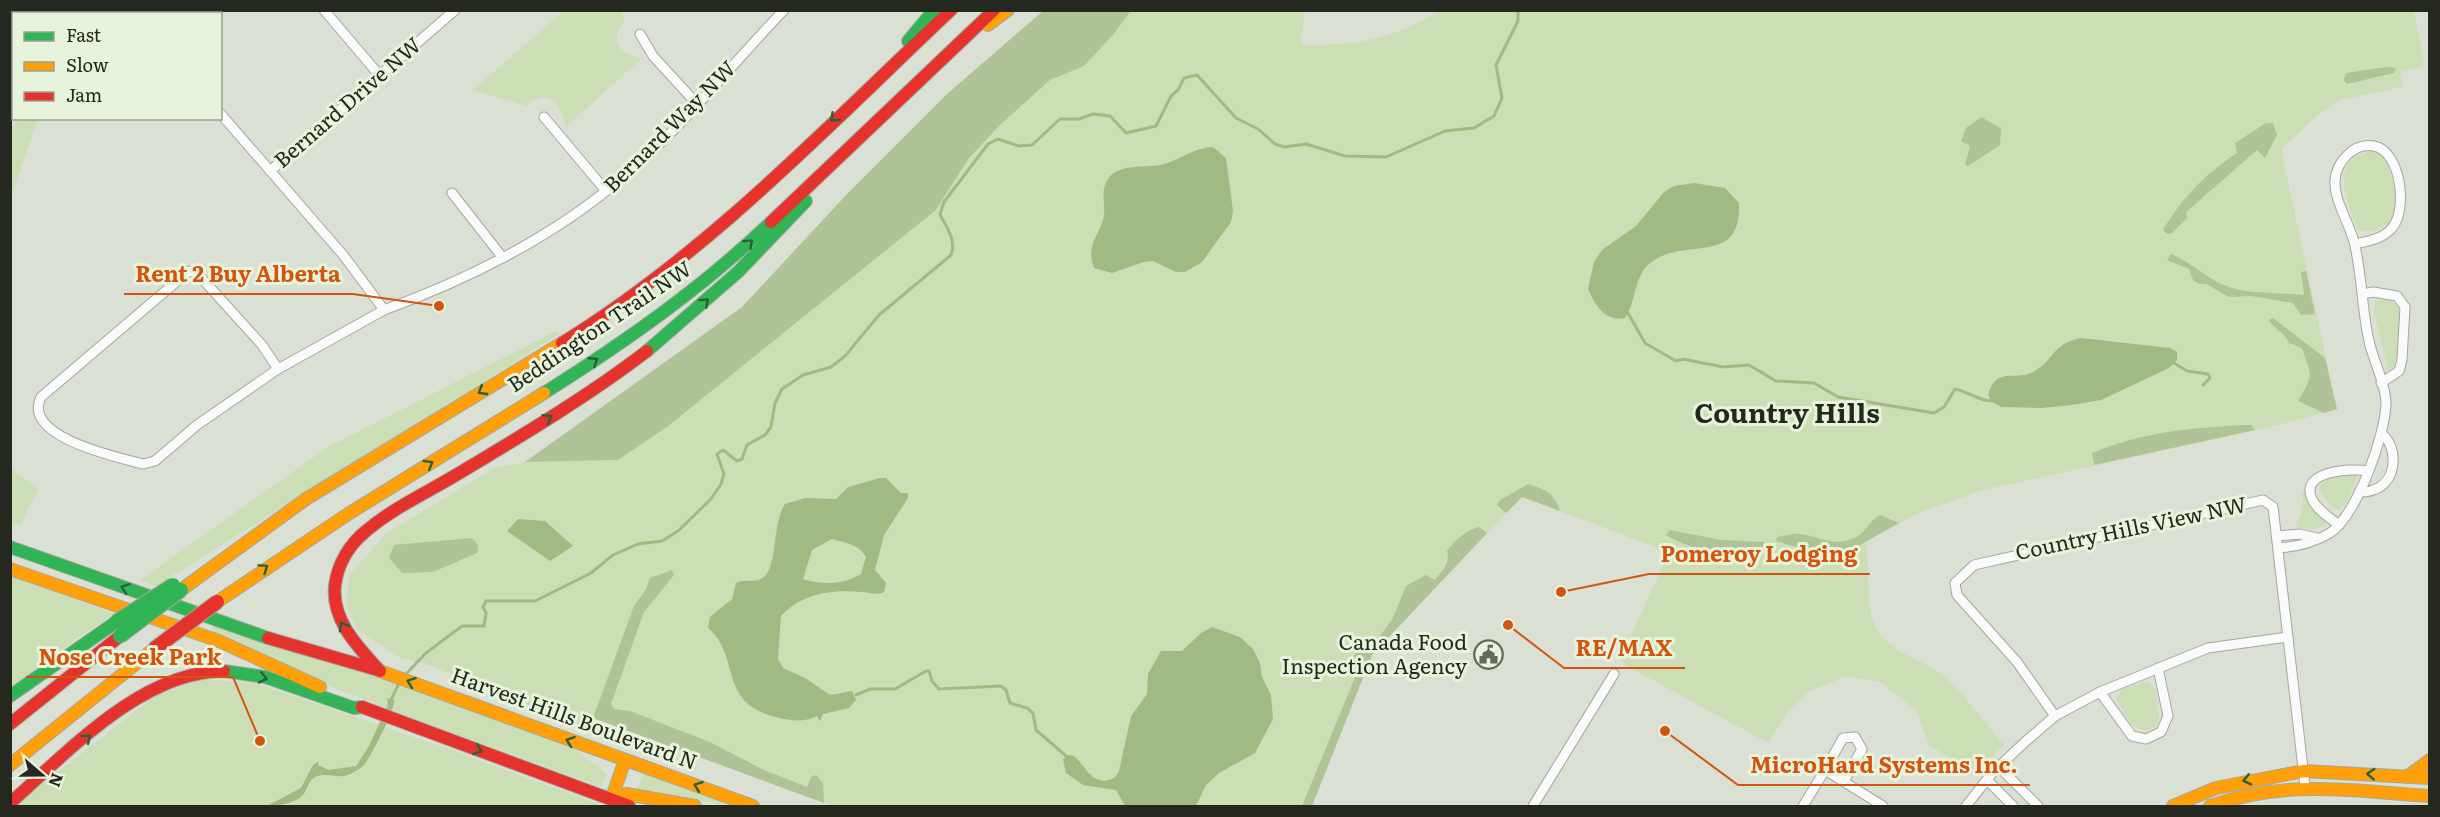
<svg xmlns="http://www.w3.org/2000/svg" width="2440" height="817" font-family="Literata,serif">
<rect width="100%" height="100%" fill="#dae0d4"/>
<g fill="#cbdeb6">
<path d="M565 10 621 11 625 21C607 40 621 54 641 59L566 127C561 105 549 85 527 106L473 90Z"/>
<path d="M1440 10 2414 11 2424 61 2421 67 2400 72 2403 87 2340 100 2318 115 2281 149 2337 409 2270 427 1983 490 1923 511 1865 540C1871 564 1866 589 1871 613 1879 655 1927 657 1951 682 1970 702 1987 725 2004 745L1974 774 1929 745 1917 711 1880 682 1845 677 1809 691 1788 712 1768 743 1627 666 1620 660 1669 552 1522 497 1372 655 1312 806H834L594 718 585 730 431 666 398 657 357 629 346 606 349 575 387 533 496 467 525 462 618 460 667 427 936 210 969 158 1000 125 1050 80 1084 66 1112 36 1131 11H1305L1301 45C1351 46 1398 39 1440 10Z"/>
<polygon points="21,119 38,119 11,196 11,127"/>
<path d="M2374 150C2386 156 2388 166 2392 178 2402 207 2396 236 2358 230 2346 197 2327 160 2374 150Z"/>
<path d="M2384 299C2411 302 2399 348 2394 367L2388 370 2374 312 2375 301Z"/>
<polygon points="556,331 559,334 156,586 140,580 328,447"/>
<polygon points="10,468 39,489 20,524 11,523"/>
<path d="M2355 474 2357 477 2346 503 2339 510 2332 507 2319 490C2325 475 2340 475 2355 474Z"/>
<polygon points="2304,490 2309,504 2327,521 2326,526 2312,529 2296,527 2303,507 2302,492"/>
<polygon points="10,575 114,614 76,639 11,689"/>
<path d="M213 626 373 675 573 748 607 774 601 787C470 738 337 694 210 633Z"/>
<polygon points="199,679 255,683 446,748 603,806 14,806 155,696"/>
<polygon points="2147,681 2156,689 2159,717 2156,726 2145,731 2131,724 2116,699 2122,690"/>
<polygon points="644,773 723,801 724,804 636,791"/>
</g>
<g fill="#afc397">
<polygon points="1043,11 1131,11 1112,36 1084,66 1050,80 1000,125 969,158 936,210 667,427 618,460 525,462 742,307 847,194 947,94"/>
<polygon points="2386,67 2396,68 2394,73 2347,84 2344,80 2346,73"/>
<polygon points="1981,117 2001,128 2000,145 1968,166 1965,165 1970,146 1961,141 1966,128"/>
<path d="M2266 123H2273L2277 135 2265 158 2257 150 2186 212 2187 218 2172 233 2167 234 2163 230C2182 198 2205 174 2237 153L2235 143Z"/>
<path d="M2171 254C2190 261 2204 277 2224 285 2246 295 2279 292 2304 295L2301 272 2306 271 2315 314 2301 315 2293 303 2251 296 2229 297 2206 284H2199L2193 280 2189 269 2167 260Z"/>
<path d="M2273 318 2325 358 2337 409 2324 413 2298 401C2315 372 2311 377 2302 348L2289 343C2285 332 2274 330 2269 320Z"/>
<path d="M2244 425H2251L2255 430 2094 465 2092 453C2142 432 2190 428 2244 425Z"/>
<path d="M1528 484C1546 490 1554 492 1560 511L1522 497 1506 513 1497 505 1500 500Z"/>
<path d="M1880 515 1899 523 1835 559 1776 541 1777 537C1784 536 1793 533 1800 534 1821 537 1835 548 1856 537 1866 533 1869 520 1880 515Z"/>
<path d="M1479 527 1487 533 1372 655 1312 806H1302L1356 675 1349 664 1363 641H1376L1392 620 1406 586 1426 575 1435 580C1442 571 1451 563 1447 551 1456 540 1465 530 1479 527Z"/>
<path d="M1670 530 1721 540 1764 542 1770 551C1731 551 1700 556 1666 535Z"/>
<polygon points="472,538 478,545 477,553 433,572 402,573 389,558 394,545"/>
<polygon points="672,570 674,575 644,612 611,704 614,709 630,711 710,742 764,770 807,787 811,777 816,775 823,783 824,803 593,718 634,606 646,589 650,578"/>
</g>
<g fill="#a1ba84" fill-rule="evenodd">
<path d="M1213 147 1226 158 1233 211 1231 222 1202 262 1185 272H1176L1153 261 1144 262 1112 273 1094 268C1086 247 1097 238 1103 220 1107 205 1099 192 1108 179 1119 162 1148 169 1165 164 1182 158 1194 148 1213 147Z"/>
<path d="M1694 183 1725 188 1739 203C1742 269 1682 235 1649 264 1634 277 1636 302 1625 318 1605 322 1595 305 1588 289L1594 262 1602 250 1636 226 1664 192 1674 186Z"/>
<path d="M2081 338 2170 348 2177 352V360L2169 368 2101 400 2072 405 2041 408 2001 407 1992 402 1988 395C1997 365 2013 382 2033 372 2056 360 2050 344 2081 338Z"/>
<path d="M880 478H886L901 493H908V498L884 535 875 570 886 583 884 592C876 596 871 592 862 592 832 589 802 593 781 616L778 659 783 668 805 678 830 695 852 691 856 700 849 708 823 714 820 721 817 716C805 722 793 721 780 718 716 705 742 656 708 628L710 617 732 599 736 583C745 578 756 584 764 577 778 564 772 523 785 504L805 498 836 499 848 487ZM832 539C845 543 859 544 866 557L861 574C843 585 822 585 803 579L812 550Z"/>
<polygon points="518,519 545,521 573,546 550,561 507,531"/>
<path d="M1212 627 1240 637 1253 649 1260 663 1262 677 1271 695 1273 719 1255 753 1219 773 1206 785 1196 806H1125L1116 790 1083 785 1066 773 1063 759 1068 755 1074 756C1087 767 1092 788 1114 778L1119 771 1131 716 1147 694 1148 674 1161 651H1182L1201 633Z"/>
<path d="M387 698 394 700C395 710 371 756 364 765 360 769 352 773 348 775 338 779 326 772 315 777 309 781 308 787 305 792 299 803 278 806 267 806L301 788 313 765 319 761 318 765 329 770 356 766 369 746 388 704Z"/>
</g>
<g fill="none" stroke-linecap="round" stroke-linejoin="round">
<g stroke="#a1ba84" stroke-width="3">
<path d="M1628 313 1645 343 1676 361 1683 359 1723 367 1749 365 1776 381 1814 383 1838 397 1934 413 1944 407 1955 389C1969 392 1977 400 1991 401"/>
<polyline points="2174,363 2187,371 2208,374 2210,378 2203,385"/>
<path d="M404 676 426 653 462 626H484L486 613 483 607 486 601H535L591 573 613 555 638 544 662 541 678 531 711 499 721 484 724 474 717 454 723 450 737 461 742 459 747 445 765 435 771 427 775 403 782 389 803 375 831 367 845 356 879 315 951 255C957 240 946 227 940 214L944 202 988 144 998 139 1019 146 1032 145 1060 119H1079L1093 114 1110 116 1126 133 1156 126 1171 96 1178 90 1184 78 1197 75 1236 118 1258 129 1275 144 1284 147 1306 144 1345 156 1386 157 1445 131 1474 128 1494 116 1502 98 1496 65 1518 21V10"/>
<polyline points="856,695 870,689 895,689 926,671 929,671 932,681 939,689 1001,686 1006,690 1010,703 1027,708 1033,713 1036,730 1066,756"/>
<polyline points="390,702 400,681"/>
</g>
<defs>
<g id="street">
<polyline points="324,10 380,76"/>
<polyline points="640,34 653,56 696,103"/>
<path d="M220 113 344 256 384 310C469 279 553 237 622 178 681 129 731 65 784 10"/>
<polyline points="544,117 606,191"/>
<polyline points="270,171 455,10"/>
<polyline points="452,193 503,258"/>
<path d="M189 271 197 273 262 345 278 369 197 425 155 461 143 464C117 457 21 437 41 397Z"/>
<polyline points="2363,294 2373,292 2397,296 2405,307 2402,360 2399,371 2381,383"/>
<polyline points="278,369 384,310"/>
<path d="M2359 492C2363 492 2369 492 2373 490 2397 483 2399 448 2382 434"/>
<path d="M2339 525C2330 518 2316 509 2312 499 2299 470 2353 468 2368 471"/>
<polyline points="2277,536 2300,534 2317,538"/>
<path d="M2278 548C2295 547 2315 542 2330 533 2357 515 2386 434 2386 402 2385 382 2373 360 2369 341 2362 310 2362 277 2355 246 2351 225 2334 202 2335 181 2336 162 2354 142 2374 146 2401 151 2408 210 2392 228 2383 239 2368 241 2355 244"/>
<polyline points="2100,692 2132,736 2146,739 2161,732 2168,716 2158,668"/>
<polyline points="2055,716 2017,662 1957,595 1955,583 1974,565 2263,500 2273,507 2305,786"/>
<polyline points="1999,767 2038,806"/>
<polyline points="1825,770 1843,738 1855,737 1862,749 1844,781"/>
<polyline points="1987,780 2013,806"/>
<polyline points="1533,806 1614,674"/>
<polyline points="1803,806 1825,770 1883,806"/>
<polyline points="1966,806 1993,772 2025,742 2055,716 2100,692 2208,648 2288,637"/>
</g>
<g id="fast">
<polyline points="908,41 934,10"/>
<polyline points="647,351 738,272 806,201"/>
<path d="M544 393C625 342 702 288 771 222"/>
<polyline points="10,547 268,638"/>
<polyline points="224,671 265,677 354,708 362,707"/>
<polyline points="10,696 116,622"/>
</g>
<g id="slow">
<polyline points="988,25 1008,10"/>
<polyline points="10,569 219,641 320,687"/>
<polyline points="181,590 306,499 562,343"/>
<polyline points="217,602 348,514 544,393"/>
<polyline points="380,671 753,806"/>
<polyline points="10,765 154,649"/>
<polyline points="2407,777 2430,760"/>
<polyline points="611,800 626,794 695,806"/>
<polyline points="611,800 625,760"/>
<polyline points="2173,806 2216,788 2304,771 2430,778"/>
<path d="M2210 806C2285 779 2353 791 2430 796"/>
</g>
<g id="jam">
<polyline points="67,14 68,10"/>
<polyline points="10,114 14,112"/>
<polyline points="771,222 994,10"/>
<path d="M562 343C708 253 827 127 951 10"/>
<polyline points="268,638 378,670"/>
<path d="M380 671C358 647 331 620 335 585 338 563 350 544 366 531 393 508 426 493 456 475 521 436 587 397 647 351"/>
<polyline points="362,707 629,806"/>
<polyline points="10,724 120,636"/>
<path d="M10 803C68 752 142 671 224 671"/>
</g>
</defs>
<use href="#street" stroke="#a4a89f" stroke-width="11"/>
<use href="#fast" stroke="#a4a89f" stroke-width="14"/>
<use href="#slow" stroke="#a4a89f" stroke-width="14"/>
<use href="#jam" stroke="#a4a89f" stroke-width="14"/>
<use href="#street" stroke="#f9faf9" stroke-width="9"/>
<use href="#fast" stroke="#30b455" stroke-width="12"/>
<use href="#slow" stroke="#ff9f0a" stroke-width="12"/>
<use href="#jam" stroke="#e5322d" stroke-width="12"/>
<defs>
<g id="fast-bridge">
<polyline points="116,622 173,585"/>
<polyline points="120,636 181,590"/>
</g>
<polyline id="jam-bridge" points="154,649 217,602"/>
</defs>
<use href="#fast-bridge" stroke="#9fa894" stroke-width="16" stroke-linecap="butt"/>
<use href="#jam-bridge" stroke="#9fa894" stroke-width="16" stroke-linecap="butt"/>
<use href="#fast-bridge" stroke="#30b455" stroke-width="14"/>
<use href="#jam-bridge" stroke="#e5322d" stroke-width="14"/>
</g>
<defs><path id="oneway-chevron" d="M-2-3.5L2.5 0L-2 3.5" fill="none" stroke-width="1.6" stroke-linecap="round" stroke-linejoin="round" transform="scale(1.5)"/></defs>
<g stroke="#296035">
<use href="#oneway-chevron" transform="translate(834 118) rotate(137)"/>
<use href="#oneway-chevron" transform="translate(749 243) rotate(-44)"/>
<use href="#oneway-chevron" transform="translate(705 302) rotate(-42)"/>
<use href="#oneway-chevron" transform="translate(594 361) rotate(-33)"/>
<use href="#oneway-chevron" transform="translate(482 391) rotate(149)"/>
<use href="#oneway-chevron" transform="translate(548 418) rotate(-32)"/>
<use href="#oneway-chevron" transform="translate(429 464) rotate(-31)"/>
<use href="#oneway-chevron" transform="translate(264 568) rotate(-34)"/>
<use href="#oneway-chevron" transform="translate(125 588) rotate(-160)"/>
<use href="#oneway-chevron" transform="translate(343 626) rotate(-120)"/>
<use href="#oneway-chevron" transform="translate(263 678) rotate(13)"/>
<use href="#oneway-chevron" transform="translate(411 682) rotate(-160)"/>
<use href="#oneway-chevron" transform="translate(87 738) rotate(-40)"/>
<use href="#oneway-chevron" transform="translate(570 741) rotate(-161)"/>
<use href="#oneway-chevron" transform="translate(478 750) rotate(21)"/>
<use href="#oneway-chevron" transform="translate(2371 774) rotate(-177)"/>
<use href="#oneway-chevron" transform="translate(2247 780) rotate(167)"/>
<use href="#oneway-chevron" transform="translate(698 786) rotate(-160)"/>
</g>
<defs>
<symbol id="civic-ring" viewBox="-11 -11 22 22"><circle r="9.5" fill="#e7f3db" stroke="#64685e" stroke-width="1.5"/><path d="M-.6-6.5H3V-4.5H.6V-3L4-1V1h2V6H-6V1h2V-1L-.6-3ZM-1.2 2.5V6h2.4V2.5Z" fill="#64685e"/></symbol>
</defs>
<g fill-rule="evenodd">
<use href="#civic-ring" x="1472" y="638" width="33" height="33"/>
</g>
<g text-anchor="middle" stroke-width="6" stroke-linejoin="round" paint-order="stroke">
<g font-size="21" fill="#24281f" stroke="#e7f3db">
<text transform="translate(348 103) rotate(-41)" y="7">Bernard Drive NW</text>
<text transform="translate(670 127) rotate(-45)" y="7">Bernard Way NW</text>
<text transform="translate(600 327) rotate(-34)" y="7">Beddington Trail NW</text>
<text transform="translate(2131 529) rotate(-12)" y="7">Country Hills View NW</text>
<text transform="translate(574 719) rotate(20)" y="7">Harvest Hills Boulevard N</text>
</g>
<g font-size="21" fill="#24281f" stroke="#e7f3db" text-anchor="end">
<text x="1467" y="650">Canada Food<tspan x="1467" dy="24">Inspection Agency</tspan></text>
</g>
<g font-size="27" font-weight="bold" fill="#24281f" stroke="#e7f3db">
<text x="1787" y="423">Country Hills</text>
</g>
</g>
<path fill="none" stroke="#d4540e" stroke-width="2" d="M439 306L353 294H124M1561 592L1649 574H1870M1508 625L1564 668H1685M260 741L233 677H26M1665 731L1738 785H2030"/>
<g fill="#d4540e" stroke="#e7f3db" stroke-width="2">
<circle cx="439" cy="306" r="6"/>
<circle cx="1561" cy="592" r="6"/>
<circle cx="1508" cy="625" r="6"/>
<circle cx="260" cy="741" r="6"/>
<circle cx="1665" cy="731" r="6"/>
</g>
<g font-size="22" text-anchor="middle" font-weight="bold" fill="#d4540e" stroke="#e7f3db" stroke-width="6" stroke-linejoin="round" paint-order="stroke">
<text x="238" y="282">Rent 2 Buy Alberta</text>
<text x="1759" y="562">Pomeroy Lodging</text>
<text x="1624" y="656">RE/MAX</text>
<text x="130" y="665">Nose Creek Park</text>
<text x="1884" y="773">MicroHard Systems Inc.</text>
</g>
<rect width="2440" height="817" fill="none" stroke="#24281f" stroke-width="24"/>
<rect x="12" y="12" width="210" height="108" fill="#e7f3db" stroke="#99a290" stroke-width="1.5"/>
<rect x="24" y="32" width="30" height="9" fill="#30b455" stroke="#99a290" stroke-width="1.5"/>
<text x="66" y="42" font-size="18" fill="#24281f">Fast</text>
<rect x="24" y="62" width="30" height="9" fill="#ff9f0a" stroke="#99a290" stroke-width="1.5"/>
<text x="66" y="72" font-size="18" fill="#24281f">Slow</text>
<rect x="24" y="92" width="30" height="9" fill="#e5322d" stroke="#99a290" stroke-width="1.5"/>
<text x="66" y="102" font-size="18" fill="#24281f">Jam</text>
<g transform="translate(42 775) rotate(110)" stroke="#e7f3db" stroke-width="4.5" paint-order="stroke">
<path d="M0-4.5L10 22L0 15L-10 22Z" fill="#24281f"/>
<text y="-9" font-size="16" font-weight="bold" text-anchor="middle" fill="#24281f">N</text>
</g>
</svg>
